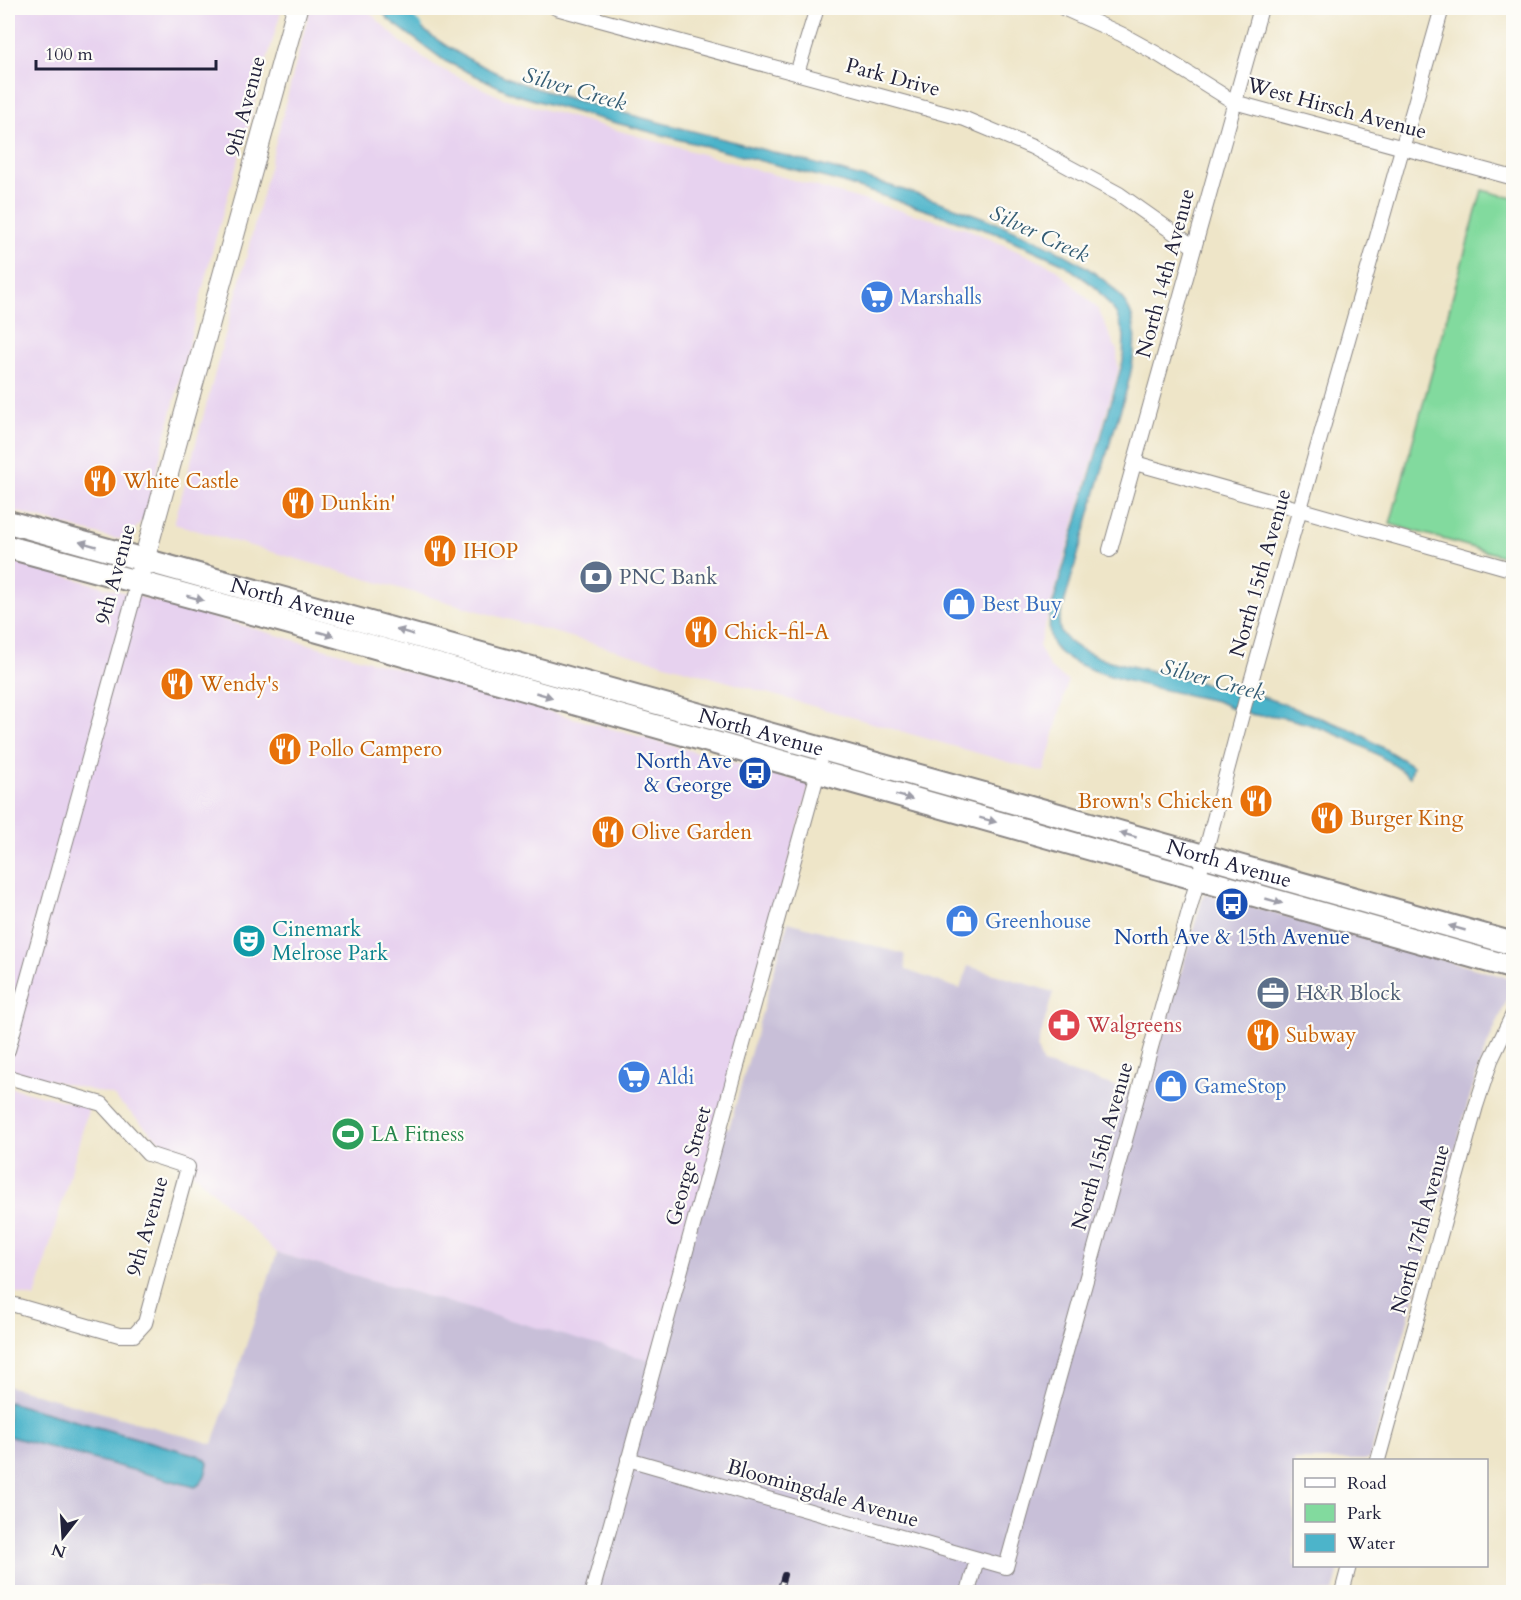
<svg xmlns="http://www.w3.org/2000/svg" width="1521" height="1600" font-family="Cardo,serif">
<rect width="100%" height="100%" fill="#fdfcf7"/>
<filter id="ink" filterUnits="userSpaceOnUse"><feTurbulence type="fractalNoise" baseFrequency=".0167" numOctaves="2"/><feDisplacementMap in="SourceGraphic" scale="12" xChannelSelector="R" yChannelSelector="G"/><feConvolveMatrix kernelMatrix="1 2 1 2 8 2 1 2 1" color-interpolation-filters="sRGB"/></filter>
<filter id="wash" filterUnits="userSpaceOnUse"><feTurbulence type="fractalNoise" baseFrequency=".008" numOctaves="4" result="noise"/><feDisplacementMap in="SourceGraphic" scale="24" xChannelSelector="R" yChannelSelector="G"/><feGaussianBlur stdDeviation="1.35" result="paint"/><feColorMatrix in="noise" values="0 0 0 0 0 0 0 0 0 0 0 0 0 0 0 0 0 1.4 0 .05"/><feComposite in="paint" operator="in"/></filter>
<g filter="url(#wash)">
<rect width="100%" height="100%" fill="#eee5c8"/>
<g fill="#e7d2ef">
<polygon points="8,8 282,8 214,244 145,517 131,534 121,539 111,538 8,509"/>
<polygon points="310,8 365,8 401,42 439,68 503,98 970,230 1055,268 1098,309 1117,351 1118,371 1039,646 1050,668 1068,681 1044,772 174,524 245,262"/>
<polygon points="8,560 810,784 656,1363 277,1253 112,1095 8,1070"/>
<polygon points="8,1087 89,1107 35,1298 8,1291"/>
</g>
<polygon fill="#c8bfd8" points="1204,893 1505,977 1513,986 1483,1055 1470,1096 1369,1460 1294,1460 1294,1566 1340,1566 1333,1592 8,1592 8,1386 213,1444 277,1253 656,1362 719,1127 729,1128 788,922 904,954 906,970 960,989 968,966 1053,992 1037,1049 1043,1064 1145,1095"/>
<polygon fill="#82da9e" stroke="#527e6c" stroke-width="1.5" points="1482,190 1513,198 1513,559 1390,524"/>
<g fill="#4cb4ca" stroke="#376b82" stroke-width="1.5">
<path d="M380 8H400C428 39 475 64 513 80 620 124 1110 209 1133 321 1141 361 1118 414 1107 453 1091 509 1075 565 1059 621L1060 631 1068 641 1078 648 1105 660 1270 699 1355 731 1413 766 1410 777C1374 748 1321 724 1275 716 1271 715 1266 716 1261 716 1247 714 1230 708 1217 701 1180 693 1080 676 1056 649 1048 639 1049 626 1050 614L1123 361 1124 335 1116 313 1095 287 1062 263 998 234 837 181 586 115 514 94 445 61 388 19Z"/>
<path d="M8 1402 200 1456 205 1459 208 1463C206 1472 205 1482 195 1487L8 1436Z"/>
</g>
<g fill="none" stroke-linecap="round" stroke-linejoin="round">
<polyline stroke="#4cb4ca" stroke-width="4" points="401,8 421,27"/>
</g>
</g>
<g filter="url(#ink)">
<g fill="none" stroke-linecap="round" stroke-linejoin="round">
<defs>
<g id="street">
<polyline points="556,8 965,119 1032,147 1119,194 1194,247"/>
<polyline points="1063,8 1121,34 1159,55 1234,102 1514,178"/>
<polyline points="797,73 817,8"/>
<polyline points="1135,463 1514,570"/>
<polyline points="1110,550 1261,8"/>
<polyline points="8,1050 138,582"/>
<polyline points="8,1077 102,1104 148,1154 188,1167 145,1323 134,1335 119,1335 8,1303"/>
<polyline points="628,1459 1006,1567 1204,857 1248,692 1442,8"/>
<polyline points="1378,1460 1476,1106 1491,1060 1514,1012"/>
<polyline points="592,1592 820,765"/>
<polyline points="968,1592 977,1559"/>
<polyline points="1342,1592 1349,1566"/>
</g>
<polyline id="secondary" points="138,582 297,8"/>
<g id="primary">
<path id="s1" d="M8 522 1034 808 1514 944"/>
<polyline points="8,547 286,622 1514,968"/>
</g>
</defs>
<use href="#street" stroke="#888482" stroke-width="16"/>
<use href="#secondary" stroke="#888482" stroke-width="22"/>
<use href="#primary" stroke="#888482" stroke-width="26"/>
<use href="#street" stroke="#fff" stroke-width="14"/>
<use href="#secondary" stroke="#fff" stroke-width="20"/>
<use href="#primary" stroke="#fff" stroke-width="22"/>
<defs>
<polyline id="rail" points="779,1592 784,1575"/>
</defs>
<use href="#rail" stroke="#22223b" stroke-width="6"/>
<use href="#rail" stroke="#fdfcf7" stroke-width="4" stroke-dasharray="11" stroke-linecap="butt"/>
</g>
<defs><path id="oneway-solid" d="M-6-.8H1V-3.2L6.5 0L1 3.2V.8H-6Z" transform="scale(1.5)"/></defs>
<g fill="#9c9ca7">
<use href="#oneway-solid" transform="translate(88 544) rotate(-164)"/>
<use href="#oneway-solid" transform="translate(195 598) rotate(15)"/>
<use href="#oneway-solid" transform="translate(405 632) rotate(-164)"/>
<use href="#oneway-solid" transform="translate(326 634) rotate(16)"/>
<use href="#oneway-solid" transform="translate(544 695) rotate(16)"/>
<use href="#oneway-solid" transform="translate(904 797) rotate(15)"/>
<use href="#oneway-solid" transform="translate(988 820) rotate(15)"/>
<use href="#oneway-solid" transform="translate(1128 835) rotate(-164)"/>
<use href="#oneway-solid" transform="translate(1274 901) rotate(16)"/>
<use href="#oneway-solid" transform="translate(1457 928) rotate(-164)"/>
</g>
</g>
<defs>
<symbol id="supermarket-disc" viewBox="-11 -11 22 22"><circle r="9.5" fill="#3f7fe0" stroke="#fdfcf7"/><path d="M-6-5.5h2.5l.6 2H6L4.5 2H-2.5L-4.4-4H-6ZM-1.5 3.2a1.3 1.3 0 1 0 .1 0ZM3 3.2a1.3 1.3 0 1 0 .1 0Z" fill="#fff"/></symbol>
<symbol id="restaurant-disc" viewBox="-11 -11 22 22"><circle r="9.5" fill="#e8710a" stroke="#fdfcf7"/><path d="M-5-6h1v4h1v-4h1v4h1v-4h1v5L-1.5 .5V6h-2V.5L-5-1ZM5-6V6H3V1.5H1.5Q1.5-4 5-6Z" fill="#fff"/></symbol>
<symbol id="bank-disc" viewBox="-11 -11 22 22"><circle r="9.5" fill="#5c6f8a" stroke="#fdfcf7"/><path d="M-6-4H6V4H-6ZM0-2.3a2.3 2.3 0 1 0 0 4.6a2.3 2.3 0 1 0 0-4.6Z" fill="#fff"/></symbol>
<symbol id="shop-disc" viewBox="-11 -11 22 22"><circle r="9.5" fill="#3f7fe0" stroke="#fdfcf7"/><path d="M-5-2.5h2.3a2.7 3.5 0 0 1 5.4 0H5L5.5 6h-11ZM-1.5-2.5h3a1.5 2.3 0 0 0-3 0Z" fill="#fff"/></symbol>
<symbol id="bus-disc" viewBox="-11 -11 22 22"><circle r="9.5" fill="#1a4fb4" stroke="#fdfcf7"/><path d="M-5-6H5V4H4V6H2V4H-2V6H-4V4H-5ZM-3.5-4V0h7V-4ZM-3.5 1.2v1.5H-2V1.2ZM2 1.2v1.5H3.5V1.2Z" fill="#fff"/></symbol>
<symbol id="theatre-disc" viewBox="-11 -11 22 22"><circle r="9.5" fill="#0f9aa8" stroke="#fdfcf7"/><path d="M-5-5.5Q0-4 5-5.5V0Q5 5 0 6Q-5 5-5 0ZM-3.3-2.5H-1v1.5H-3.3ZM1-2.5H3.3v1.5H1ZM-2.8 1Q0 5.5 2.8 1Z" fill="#fff"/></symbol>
<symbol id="office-disc" viewBox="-11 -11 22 22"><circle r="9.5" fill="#5c6f8a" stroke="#fdfcf7"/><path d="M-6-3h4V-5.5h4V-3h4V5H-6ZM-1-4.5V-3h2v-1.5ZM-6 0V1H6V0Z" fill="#fff"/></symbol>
<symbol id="pharmacy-disc" viewBox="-11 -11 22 22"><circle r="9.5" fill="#e0444e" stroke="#fdfcf7"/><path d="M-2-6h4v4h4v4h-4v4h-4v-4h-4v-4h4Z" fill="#fff"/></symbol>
<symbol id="stadium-disc" viewBox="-11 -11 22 22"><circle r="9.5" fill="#2e9e5b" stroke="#fdfcf7"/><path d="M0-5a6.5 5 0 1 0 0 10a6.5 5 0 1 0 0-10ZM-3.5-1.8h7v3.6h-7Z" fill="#fff"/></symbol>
</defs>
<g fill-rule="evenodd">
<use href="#supermarket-disc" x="858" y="278" width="38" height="38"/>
<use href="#restaurant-disc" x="81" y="462" width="38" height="38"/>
<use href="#restaurant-disc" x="279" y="484" width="38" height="38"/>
<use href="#restaurant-disc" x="421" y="532" width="38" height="38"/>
<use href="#bank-disc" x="577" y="558" width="38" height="38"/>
<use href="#shop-disc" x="940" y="585" width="38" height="38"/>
<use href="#restaurant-disc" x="682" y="613" width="38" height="38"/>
<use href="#restaurant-disc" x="158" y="665" width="38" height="38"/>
<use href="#restaurant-disc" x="266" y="730" width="38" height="38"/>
<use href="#bus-disc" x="736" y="754" width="38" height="38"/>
<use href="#restaurant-disc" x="1237" y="782" width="38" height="38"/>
<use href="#restaurant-disc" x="1308" y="799" width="38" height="38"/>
<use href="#restaurant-disc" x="589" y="813" width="38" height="38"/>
<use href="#bus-disc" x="1213" y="885" width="38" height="38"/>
<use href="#shop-disc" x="943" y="902" width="38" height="38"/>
<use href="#theatre-disc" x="230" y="922" width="38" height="38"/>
<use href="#office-disc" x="1254" y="974" width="38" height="38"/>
<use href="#pharmacy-disc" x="1045" y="1006" width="38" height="38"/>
<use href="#restaurant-disc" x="1244" y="1016" width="38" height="38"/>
<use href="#supermarket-disc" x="615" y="1058" width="38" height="38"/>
<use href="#shop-disc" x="1152" y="1067" width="38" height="38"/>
<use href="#stadium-disc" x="329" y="1115" width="38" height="38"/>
</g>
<g text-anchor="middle" stroke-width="4.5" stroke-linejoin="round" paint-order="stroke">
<g font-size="21" fill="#22223b" stroke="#fdfcf7">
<text transform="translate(893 77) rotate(15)" y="7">Park Drive</text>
<text transform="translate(245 106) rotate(-75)" y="7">9th Avenue</text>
<text transform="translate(1337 108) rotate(15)" y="7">West Hirsch Avenue</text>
<text transform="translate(1165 273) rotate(-75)" y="7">North 14th Avenue</text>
<text transform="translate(1260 573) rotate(-74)" y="7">North 15th Avenue</text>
<text transform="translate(115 574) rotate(-75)" y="7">9th Avenue</text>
<text dy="7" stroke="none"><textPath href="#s1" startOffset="296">North Avenue</textPath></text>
<text dy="7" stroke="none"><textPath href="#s1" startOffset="782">North Avenue</textPath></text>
<text dy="7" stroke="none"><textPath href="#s1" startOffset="1268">North Avenue</textPath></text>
<text transform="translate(1102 1146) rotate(-74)" y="7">North 15th Avenue</text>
<text transform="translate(688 1166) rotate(-75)" y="7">George Street</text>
<text transform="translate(147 1226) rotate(-74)" y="7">9th Avenue</text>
<text transform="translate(1420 1229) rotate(-75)" y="7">North 17th Avenue</text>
<text transform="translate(823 1493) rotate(16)" y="7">Bloomingdale Avenue</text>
</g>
<g font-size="21" fill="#366cbe" stroke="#fdfcf7" text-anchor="start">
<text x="900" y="304">Marshalls</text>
<text x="982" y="611">Best Buy</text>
<text x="985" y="928">Greenhouse</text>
<text x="657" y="1084">Aldi</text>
<text x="1194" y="1093">GameStop</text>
</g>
<g font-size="21" fill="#c56008" stroke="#fdfcf7" text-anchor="start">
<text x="123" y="488">White Castle</text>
<text x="321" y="510">Dunkin'</text>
<text x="463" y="558">IHOP</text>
<text x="724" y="639">Chick-fil-A</text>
<text x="200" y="691">Wendy's</text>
<text x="308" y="756">Pollo Campero</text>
<text x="1233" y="808" text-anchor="end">Brown's Chicken</text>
<text x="1350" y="825">Burger King</text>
<text x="631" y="839">Olive Garden</text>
<text x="1286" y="1042">Subway</text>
</g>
<g font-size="21" fill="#4e5e75" stroke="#fdfcf7" text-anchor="start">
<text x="619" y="584">PNC Bank</text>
<text x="1296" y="1000">H&amp;R Block</text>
</g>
<g font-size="21" fill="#164399" stroke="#fdfcf7" text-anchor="end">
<text x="732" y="768">North Ave<tspan x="732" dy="24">&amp; George</tspan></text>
<text x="1232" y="944" text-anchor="middle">North Ave &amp; 15th Avenue</text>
</g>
<g font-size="21" fill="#0d838f" stroke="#fdfcf7" text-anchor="start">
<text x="272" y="936">Cinemark<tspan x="272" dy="24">Melrose Park</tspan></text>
</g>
<g font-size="21" fill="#be3a42" stroke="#fdfcf7" text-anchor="start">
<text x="1087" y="1032">Walgreens</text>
</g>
<g font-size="21" fill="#27864d" stroke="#fdfcf7" text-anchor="start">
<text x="371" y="1141">LA Fitness</text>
</g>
<g font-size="22" font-style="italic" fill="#335c74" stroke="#fdfcf7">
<text transform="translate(575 88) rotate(16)" y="8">Silver Creek</text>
<text transform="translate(1040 233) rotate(25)" y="8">Silver Creek</text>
<text transform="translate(1213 679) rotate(15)" y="8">Silver Creek</text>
</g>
</g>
<rect width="1521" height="1600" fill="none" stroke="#fdfcf7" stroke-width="30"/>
<rect x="1293" y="1459" width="195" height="108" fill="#fdfcf7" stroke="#a5a5ac" stroke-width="1.5"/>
<rect x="1305" y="1478" width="30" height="9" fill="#ffffff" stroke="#a5a5ac" stroke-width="1.5"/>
<text x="1347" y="1489" font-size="18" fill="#22223b">Road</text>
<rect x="1305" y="1504" width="30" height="18" fill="#82da9e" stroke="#a5a5ac" stroke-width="1.5"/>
<text x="1347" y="1519" font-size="18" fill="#22223b">Park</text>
<rect x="1305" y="1534" width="30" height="18" fill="#4cb4ca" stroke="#a5a5ac" stroke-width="1.5"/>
<text x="1347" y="1549" font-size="18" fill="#22223b">Water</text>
<g transform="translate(63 1537) rotate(197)" stroke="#fdfcf7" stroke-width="4.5" paint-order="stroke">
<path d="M0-4.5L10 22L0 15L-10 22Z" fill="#22223b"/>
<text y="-9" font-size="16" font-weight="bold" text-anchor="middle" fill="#22223b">N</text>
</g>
<path d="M36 60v9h180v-9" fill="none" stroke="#22223b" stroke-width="3"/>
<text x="45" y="60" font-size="18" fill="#22223b" stroke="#fdfcf7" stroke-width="4.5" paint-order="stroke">100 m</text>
</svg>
